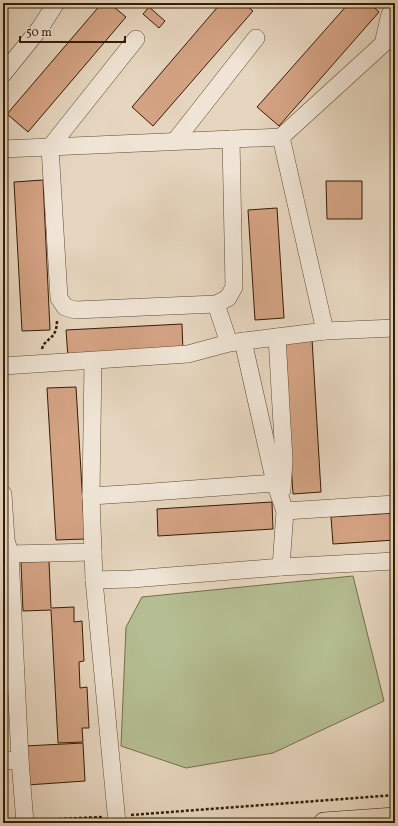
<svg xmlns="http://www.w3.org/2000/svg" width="398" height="826" font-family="Vollkorn,serif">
<rect width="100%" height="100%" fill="#e6d6bf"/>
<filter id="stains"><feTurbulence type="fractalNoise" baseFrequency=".005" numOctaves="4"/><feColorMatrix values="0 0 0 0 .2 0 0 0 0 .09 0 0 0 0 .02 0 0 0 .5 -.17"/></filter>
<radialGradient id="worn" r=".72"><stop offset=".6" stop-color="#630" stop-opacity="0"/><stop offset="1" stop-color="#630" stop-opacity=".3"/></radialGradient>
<polygon fill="#b4be92" stroke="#746e4a" points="353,576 384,701 273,753 186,768 121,746 126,627 142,597"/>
<g fill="#d4a384" stroke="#351d02">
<polygon points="102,3 109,3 126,17 28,132 7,114"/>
<polygon points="221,3 243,3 253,11 153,126 132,107"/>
<polygon points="349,3 369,3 379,12 279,126 257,107"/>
<polygon points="149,7 165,21 159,28 143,14"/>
<polygon points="43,180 50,330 22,331 14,182"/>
<polygon points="326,181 362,181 362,219 327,219"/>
<polygon points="277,208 284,318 255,320 248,210"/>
<polygon points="182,324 183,352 68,358 66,330"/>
<polygon points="312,339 321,492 293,494 283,341"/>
<polygon points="76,387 85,539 56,540 47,388"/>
<polygon points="272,502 273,529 158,536 157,509"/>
<polygon points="395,513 395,540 333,544 331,517"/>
<polygon points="49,561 51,608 74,607 74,622 82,621 84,661 79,662 80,688 87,687 89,728 82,728 83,742 58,743 51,610 23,611 21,562"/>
<polygon points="83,743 85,781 27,785 25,746"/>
</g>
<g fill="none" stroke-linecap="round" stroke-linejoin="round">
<defs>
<g id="minor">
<polyline points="136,39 50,147 59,298 65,307 75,310 216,304 228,298 234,287 231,139"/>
<polyline points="3,74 40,28 56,3"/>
<polyline points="281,137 325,331"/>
<polyline points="175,141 256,38"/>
<polyline points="3,149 281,137 383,44 390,14 395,14"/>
<polyline points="216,304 229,343"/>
<polyline points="277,337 284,460 282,490"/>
<polyline points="243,341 275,483 285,511 281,567"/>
<polyline points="93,361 91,496 139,493 275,483"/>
<polyline points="3,366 188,354 229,343 325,331 395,328"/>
<polyline points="3,494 6,540 10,554 20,760 25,823"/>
<polyline points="91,496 94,580 117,823"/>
<polyline points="285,511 395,504"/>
<polyline points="10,554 93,552"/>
<polyline points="94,580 132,579 281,567 395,561"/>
<polyline points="3,761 20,760"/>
</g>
<polyline id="major" points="324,823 395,818"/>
</defs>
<use href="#minor" stroke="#614b31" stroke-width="18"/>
<use href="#major" stroke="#351d02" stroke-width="22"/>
<g stroke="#351d02" stroke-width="2.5" stroke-dasharray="3 2" stroke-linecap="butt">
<path d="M42 349C45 337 57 341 57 320"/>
<polyline points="131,815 395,795"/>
<polyline points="71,818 71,823"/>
<polyline points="39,820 102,817"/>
<polyline points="3,823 10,822"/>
</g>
<use href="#minor" stroke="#efe4d5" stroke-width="17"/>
<use href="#major" stroke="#e6d6bf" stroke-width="21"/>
</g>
<rect width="398" height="826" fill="none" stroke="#e6d6bf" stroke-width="16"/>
<rect x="4" y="4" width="390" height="818" fill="none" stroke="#351d02" stroke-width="2"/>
<rect x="8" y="8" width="382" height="810" fill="none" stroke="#351d02"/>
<path d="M20 36v6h105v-6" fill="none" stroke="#351d02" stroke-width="2"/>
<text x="26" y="36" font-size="12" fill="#351d02" stroke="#efe4d5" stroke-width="3" paint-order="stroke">50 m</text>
<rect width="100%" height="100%" filter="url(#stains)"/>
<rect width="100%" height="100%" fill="url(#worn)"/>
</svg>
